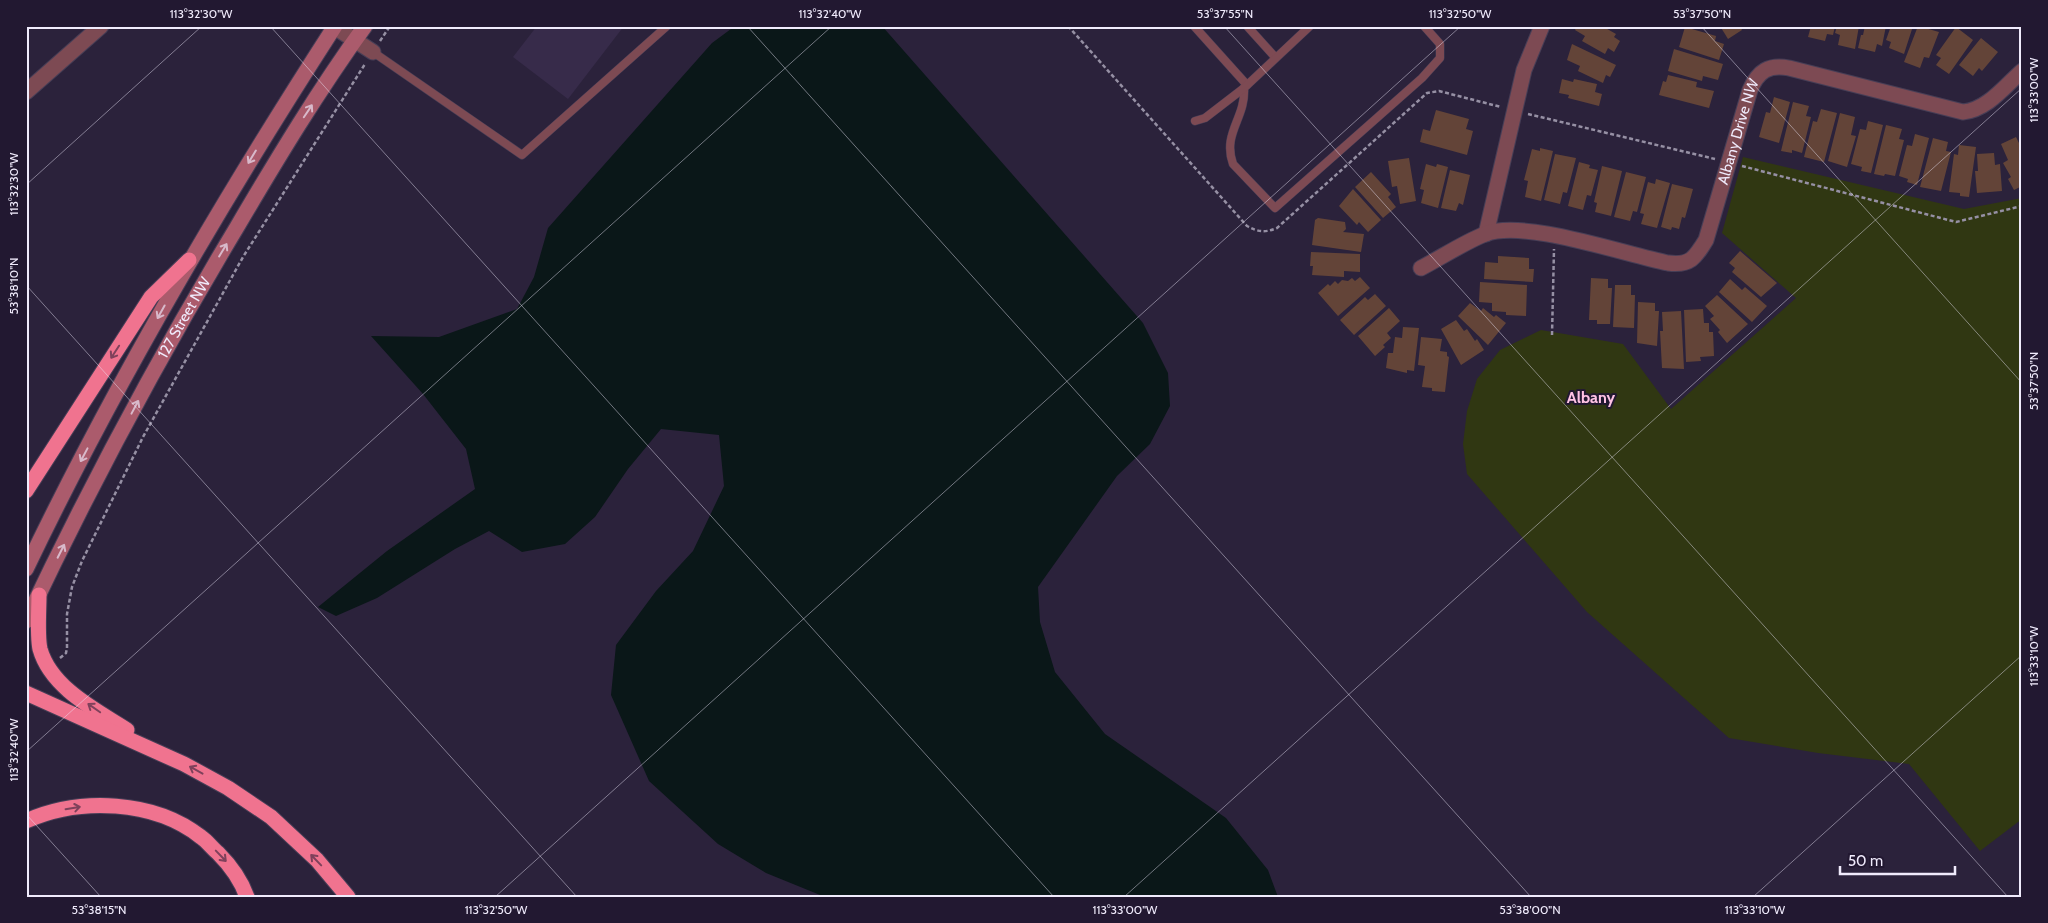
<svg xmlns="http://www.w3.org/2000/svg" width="2048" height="923" font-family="Cabin,sans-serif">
<rect width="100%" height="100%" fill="#2b223b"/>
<polygon fill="#372b4a" points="537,26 624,26 568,99 513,57"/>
<polygon fill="#303712" points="1743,157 1964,209 2022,198 2022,819 1980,851 1909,764 1818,753 1729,738 1587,612 1467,474 1463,444 1467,411 1477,379 1500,350 1541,330 1623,344 1671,409 1796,298 1722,233"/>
<polygon fill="#0a1718" points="735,26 882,26 1143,323 1168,373 1170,406 1150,444 1117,476 1038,587 1040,622 1055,672 1105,734 1226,818 1268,870 1278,897 825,897 766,873 718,844 649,781 611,695 616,645 656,591 693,551 724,486 719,435 661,429 628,469 595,517 565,544 522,552 489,531 455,549 377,598 336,616 318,607 387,551 475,489 466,449 423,394 371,336 439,337 517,309 534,277 548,228 712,43"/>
<g fill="#634438">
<polygon points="1577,26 1602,26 1616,34 1614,37 1620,41 1614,52 1608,48 1605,54 1582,41 1585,36 1575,30"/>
<polygon points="1720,26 1740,26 1742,30 1728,39"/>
<polygon points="1811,26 1835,26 1833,35 1827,34 1825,41 1808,37"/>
<polygon points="1837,26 1859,26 1855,49 1838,45 1840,35 1835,33"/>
<polygon points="1865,26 1886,26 1882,46 1877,44 1875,52 1858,48 1861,35 1863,35"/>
<polygon points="1891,26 1913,26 1904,54 1889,48 1891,42 1886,40"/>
<polygon points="1918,26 1939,32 1929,58 1924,57 1920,68 1904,62"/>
<polygon points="1685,27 1716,36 1715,41 1724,44 1719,60 1679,47"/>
<polygon points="1956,27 1973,40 1949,74 1936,65 1941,58 1936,55"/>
<polygon points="1981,38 1998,52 1982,71 1979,68 1973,76 1959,65"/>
<polygon points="1572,44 1616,65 1610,77 1606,75 1603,83 1578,71 1580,66 1567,60"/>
<polygon points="1674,49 1723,64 1718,80 1703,76 1702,81 1668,71"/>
<polygon points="1668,75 1697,82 1696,87 1714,91 1709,108 1659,95 1663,81 1666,82"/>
<polygon points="1562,79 1573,82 1574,79 1597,84 1595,92 1602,94 1599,106 1568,98 1569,95 1559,93"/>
<polygon points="1774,97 1790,102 1779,143 1759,137 1766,112 1770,113"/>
<polygon points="1793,102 1809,106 1806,116 1811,117 1802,153 1792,150 1792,153 1781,151"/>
<polygon points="1821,109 1837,113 1824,162 1804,157 1813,121 1817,122"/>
<polygon points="1436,110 1469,119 1466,129 1473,131 1467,155 1420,142 1423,129 1430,131"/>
<polygon points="1840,113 1855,117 1851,135 1856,136 1847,167 1828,161"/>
<polygon points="1868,121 1883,125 1871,173 1861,171 1862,167 1851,164 1860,129 1866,130"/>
<polygon points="1886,125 1902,129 1899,139 1904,140 1895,176 1885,174 1884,176 1874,174"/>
<polygon points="1915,134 1929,138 1917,185 1907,182 1908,179 1899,176 1907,145 1912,146"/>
<polygon points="2016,137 2022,149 2022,186 2014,190 2008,179 2011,177 2003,163 2008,160 2001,144"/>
<polygon points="1933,138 1948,142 1946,151 1951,152 1941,191 1920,187"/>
<polygon points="1959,145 1976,147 1969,197 1960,196 1960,193 1949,192 1954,154 1958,155"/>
<polygon points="1540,148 1553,151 1541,201 1525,197 1528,181 1524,180 1532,149 1540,151"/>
<polygon points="1994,153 1995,165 2000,164 2002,191 1977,193 1975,171 1978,171 1977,154"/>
<polygon points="1555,154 1576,158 1567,193 1563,192 1560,204 1544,200"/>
<polygon points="1409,158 1416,201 1400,204 1397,186 1392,187 1388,161"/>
<polygon points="1579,162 1590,165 1589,168 1598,170 1591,196 1587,195 1583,210 1568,206"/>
<polygon points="1426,164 1436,167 1437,164 1448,167 1438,208 1421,203 1424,190 1420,189"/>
<polygon points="1602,166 1622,171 1611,216 1595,212 1597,203 1594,202"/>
<polygon points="1450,170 1470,175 1463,205 1459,203 1456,211 1441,208"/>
<polygon points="1371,172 1391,194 1388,197 1396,207 1383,218 1355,187"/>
<polygon points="1626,172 1646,177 1637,212 1633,211 1630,221 1614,217"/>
<polygon points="1656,179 1670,183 1657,228 1641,224 1644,214 1640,213 1648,182 1655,184"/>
<polygon points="1672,184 1693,189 1685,218 1682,217 1679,229 1672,227 1671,230 1661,227"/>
<polygon points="1353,189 1381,220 1368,232 1359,222 1357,225 1339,206"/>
<polygon points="1318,218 1345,222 1346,229 1343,232 1364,234 1361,252 1312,245 1315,220"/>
<polygon points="1740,251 1777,283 1761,297 1732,272 1735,268 1729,263"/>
<polygon points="1311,252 1360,254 1360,272 1344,271 1344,277 1312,275 1313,266 1310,266"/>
<polygon points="1498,256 1529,258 1529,269 1534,269 1533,282 1484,279 1485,262 1498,263"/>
<polygon points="1360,277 1370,288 1338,316 1318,293 1328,284 1330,286 1335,281 1338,284 1342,280 1348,281 1352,278 1355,281"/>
<polygon points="1591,278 1608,279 1608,288 1612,288 1610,324 1597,324 1597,320 1589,320"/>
<polygon points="1730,279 1742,290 1745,287 1767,306 1752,322 1719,292"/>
<polygon points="1480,282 1527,285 1526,316 1506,315 1506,312 1492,311 1492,303 1479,302"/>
<polygon points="1615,285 1631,285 1631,295 1635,295 1634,328 1613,327"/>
<polygon points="1375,294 1386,306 1354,335 1340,320 1365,297 1368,300"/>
<polygon points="1717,295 1748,324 1727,343 1718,332 1720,330 1710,319 1714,316 1705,306"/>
<polygon points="1638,302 1655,303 1655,311 1659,311 1657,346 1637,343"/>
<polygon points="1470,303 1481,311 1483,308 1494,317 1496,315 1506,323 1488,345 1458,316"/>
<polygon points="1389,308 1400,321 1387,333 1391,338 1383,345 1385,347 1375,356 1358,336"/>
<polygon points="1703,309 1704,323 1709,323 1709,332 1713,332 1714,356 1700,357 1701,361 1686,362 1684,310"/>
<polygon points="1681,311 1684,369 1662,368 1660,331 1663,331 1662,312"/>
<polygon points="1456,320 1464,331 1467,329 1475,341 1477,339 1484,350 1461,365 1441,329"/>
<polygon points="1403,327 1419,328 1414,371 1407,370 1407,373 1386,368 1388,353 1393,353 1395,337 1402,338"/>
<polygon points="1421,337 1442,339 1440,351 1447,352 1447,356 1449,357 1445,392 1432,391 1432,388 1422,387 1425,366 1418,365"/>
</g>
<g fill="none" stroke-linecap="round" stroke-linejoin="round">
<defs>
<g id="service">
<polyline points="1194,26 1247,85"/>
<polyline points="1247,26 1275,57"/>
<polyline points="373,52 522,155 667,26"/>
<path d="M1244 88C1246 118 1222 133 1233 164L1275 208 1422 78 1440 58V44L1424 26"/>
<polyline points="1195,121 1205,118 1244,88 1310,26"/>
</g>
<g id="minor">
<polyline points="333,26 373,52"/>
<polyline points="26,92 101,26"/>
<polyline points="1486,234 1524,70 1542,26"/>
<path id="s1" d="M1421 268C1442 257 1463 243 1485 234 1525 219 1623 254 1668 263 1690 266 1695 258 1706 240L1750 90C1758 71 1769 64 1789 68L1963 112C1987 110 2005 86 2022 71"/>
</g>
<g id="secondary">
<path d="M26 569C116 381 222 201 335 26"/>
<path id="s2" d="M26 621C90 486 160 355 237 227 277 159 318 91 365 26"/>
</g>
<g id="motorway">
<polyline points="26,491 151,297 189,260"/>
<path d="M39 595C39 609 37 636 40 649 51 688 96 710 127 730"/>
<polyline points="26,693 184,764 228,788 271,817 317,860 348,897"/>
<path d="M26 821C80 797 154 800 201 837 207 841 212 848 218 853 230 865 241 880 247 897"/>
</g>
</defs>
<use href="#service" stroke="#473e56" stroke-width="9"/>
<use href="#minor" stroke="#473e56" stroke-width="17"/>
<use href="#secondary" stroke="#473e56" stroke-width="17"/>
<use href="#motorway" stroke="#473e56" stroke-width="17"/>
<g stroke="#9690a4" stroke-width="2.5" stroke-dasharray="4 2.5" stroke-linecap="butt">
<path d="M1068 26 1247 226C1258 232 1265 233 1277 228L1427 93 1439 91 1501 107"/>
<polyline points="380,41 390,26"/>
<polyline points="1528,114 1715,159"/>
<polyline points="1742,166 1956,222 2022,206"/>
<polyline points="1552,335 1554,249"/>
<polyline points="60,658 66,653 67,648 67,614 72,587 82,561 143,437 243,257 365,64"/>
</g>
<use href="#service" stroke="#7d4a53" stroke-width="8"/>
<use href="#minor" stroke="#7d4a53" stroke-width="15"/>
<use href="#secondary" stroke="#ab5b6c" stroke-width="15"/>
<use href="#motorway" stroke="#f0738f" stroke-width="15"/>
</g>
<defs><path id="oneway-shaft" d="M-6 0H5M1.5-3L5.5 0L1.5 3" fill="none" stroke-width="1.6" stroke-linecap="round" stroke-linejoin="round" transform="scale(1.25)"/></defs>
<g stroke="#d8b9ca">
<use href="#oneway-shaft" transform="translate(308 111) rotate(-56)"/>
<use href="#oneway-shaft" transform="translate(252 157) rotate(121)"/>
<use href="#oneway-shaft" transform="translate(223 250) rotate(-59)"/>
<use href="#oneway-shaft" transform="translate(161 312) rotate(119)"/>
<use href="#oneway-shaft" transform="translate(135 407) rotate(-62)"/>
<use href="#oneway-shaft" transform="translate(84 455) rotate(118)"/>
<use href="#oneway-shaft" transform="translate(61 551) rotate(-63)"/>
</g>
<g stroke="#7f415b">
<use href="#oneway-shaft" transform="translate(115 352) rotate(123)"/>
<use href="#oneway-shaft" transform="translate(94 708) rotate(-145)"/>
<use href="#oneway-shaft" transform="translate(196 770) rotate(-151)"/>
<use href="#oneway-shaft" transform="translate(73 808) rotate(-9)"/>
<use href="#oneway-shaft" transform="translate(221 856) rotate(46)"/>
<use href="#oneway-shaft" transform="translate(316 860) rotate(-134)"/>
</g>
<path fill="none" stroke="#f0ebfc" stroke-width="1" stroke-opacity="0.45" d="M270 26 1054 897M747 26 1531 897M1224 26 2008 897M1701 26 2022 383M26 185 202 26M26 285 577 897M26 752 832 26M26 814 101 897M495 897 1461 26M1124 897 2022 88M1753 897 2022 655"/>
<g text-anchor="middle" stroke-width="4" stroke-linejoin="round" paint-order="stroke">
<g font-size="15" fill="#f0ebfc" stroke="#221831">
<text dy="5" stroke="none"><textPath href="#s1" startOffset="421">Albany Drive NW</textPath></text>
<text dy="5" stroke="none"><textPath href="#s2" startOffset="342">127 Street NW</textPath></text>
</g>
<g font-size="16" font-weight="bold" fill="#ffc3e4" stroke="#221831">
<text x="1591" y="403">Albany</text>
</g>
</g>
<rect width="2048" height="923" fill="none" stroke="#221831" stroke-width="55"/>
<path d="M1840 866v8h115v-8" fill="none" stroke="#f0ebfc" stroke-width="2.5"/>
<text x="1848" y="866" font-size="15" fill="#f0ebfc" stroke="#221831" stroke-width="4" paint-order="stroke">50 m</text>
<rect x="28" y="28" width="1992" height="868" fill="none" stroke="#f0ebfc" stroke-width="2"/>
<g font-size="12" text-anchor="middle" fill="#f0ebfc">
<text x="201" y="18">113°32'30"W</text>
<text x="830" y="18">113°32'40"W</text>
<text x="1225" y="18">53°37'55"N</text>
<text x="1460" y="18">113°32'50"W</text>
<text x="1702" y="18">53°37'50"N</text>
<text transform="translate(2034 90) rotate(-90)" y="4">113°33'00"W</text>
<text transform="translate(14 184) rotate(-90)" y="4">113°32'30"W</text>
<text transform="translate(14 286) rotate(-90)" y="4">53°38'10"N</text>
<text transform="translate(2034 381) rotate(-90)" y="4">53°37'50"N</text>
<text transform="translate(2034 656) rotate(-90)" y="4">113°33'10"W</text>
<text transform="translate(14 750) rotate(-90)" y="4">113°32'40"W</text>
<text x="99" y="914">53°38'15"N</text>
<text x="496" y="914">113°32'50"W</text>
<text x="1125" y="914">113°33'00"W</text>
<text x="1530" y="914">53°38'00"N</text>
<text x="1755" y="914">113°33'10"W</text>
</g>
</svg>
